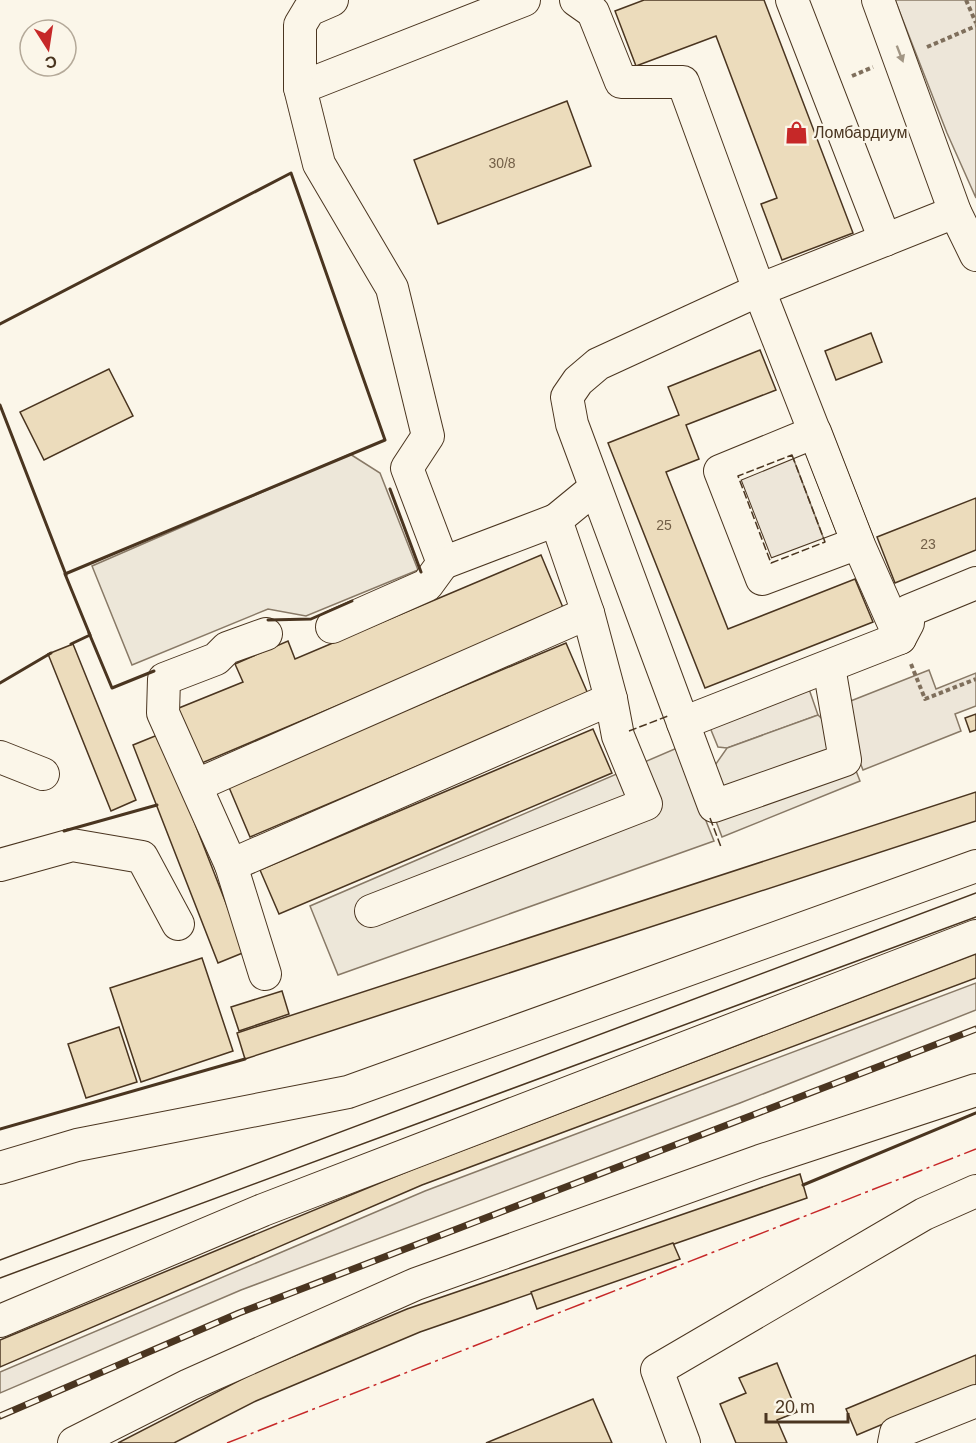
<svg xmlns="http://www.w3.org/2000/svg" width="976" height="1443" font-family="Helvetica,sans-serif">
<rect width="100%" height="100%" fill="#fbf6e9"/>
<g fill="#ede6d9" stroke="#887966" stroke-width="1.5">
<polygon points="895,0 976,0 976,198 947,133"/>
<polygon points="792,455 825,542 771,563 738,476"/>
<polygon points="929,670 936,689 976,673 976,706 955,714 961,731 863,770 838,706"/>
<polygon points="809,689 818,715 727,748 718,747 711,730 715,721"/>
<polygon points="976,983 976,1010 740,1103 241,1290 0,1393 0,1372 425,1191"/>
</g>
<g fill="#ede7d9" stroke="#887966" stroke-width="1.5">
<polygon points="350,454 380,473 418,570 306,616 268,609 132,665 92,566"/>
<polygon points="818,715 844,740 860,781 722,837 702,784 727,748"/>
<polygon points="677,748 714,841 338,975 310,906"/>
</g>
<g fill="#ecdcbc" stroke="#4a3520" stroke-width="1.5">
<polygon points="644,0 764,0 853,233 782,260 761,204 777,198 716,36 636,66 615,11"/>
<polygon points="567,101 591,166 438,224 414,160"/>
<polygon points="871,333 882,362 836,380 825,351"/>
<polygon points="760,350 776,390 686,425 699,459 666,472 728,629 855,579 873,622 705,688 608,443 679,415 668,387"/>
<polygon points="109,369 133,416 44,460 20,412"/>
<polygon points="976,498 976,550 895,583 877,537"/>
<polygon points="541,555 564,610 197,765 174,710 243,682 235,664 288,641 295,659"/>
<polygon points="566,643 588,694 250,837 228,785"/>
<polygon points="73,644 136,800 111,811 48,654"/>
<polygon points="976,714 976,730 970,732 965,718"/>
<polygon points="593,729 612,773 279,914 260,870"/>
<polygon points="160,734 245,952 218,963 133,745"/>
<polygon points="976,792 976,821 245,1059 237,1033"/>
<polygon points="976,954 976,978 422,1185 0,1367 0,1340 416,1168"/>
<polygon points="202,958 233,1051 141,1082 110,988"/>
<polygon points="282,991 289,1014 239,1031 231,1007"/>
<polygon points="119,1027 137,1082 86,1098 68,1044"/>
<polygon points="800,1174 807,1198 420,1332 256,1401 174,1443 118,1443 256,1372 407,1309"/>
<polygon points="673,1243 680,1259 537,1309 531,1292"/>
<polygon points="976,1355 976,1385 857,1435 846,1409"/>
<polygon points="777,1363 797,1412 777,1420 787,1443 736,1443 720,1404 746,1393 739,1378"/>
<polygon points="593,1399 612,1443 486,1443"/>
</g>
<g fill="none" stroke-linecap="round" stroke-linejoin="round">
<defs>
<g id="minor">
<polyline points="332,0 309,10 300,25 300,88 524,0"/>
<polyline points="576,0 593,12 621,82 683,82 759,290 858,543 900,638"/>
<polyline points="792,0 885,240"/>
<polyline points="878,0 955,212 976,255"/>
<polyline points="300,88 319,164 392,288 428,436 407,468 443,563 556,520"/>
<polyline points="955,212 759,290 598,364 578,381 567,397 572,424 683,723 900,638 908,623 908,611 976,583"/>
<polygon points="815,432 858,543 762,579 720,471"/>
<polyline points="332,627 427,585 443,563"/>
<polyline points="266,634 227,648 216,659 164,679 163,713 231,865 611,699"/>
<polyline points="683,723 714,806 845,760 829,667"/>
<polyline points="0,757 43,774"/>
<polyline points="197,785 588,613"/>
<polyline points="0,865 72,845 142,857 178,924"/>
<polyline points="231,865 265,974"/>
<polyline points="371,911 646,804 618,736 611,699 588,613 556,520 595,488"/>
<polyline points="0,1168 77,1145 348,1092 976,866"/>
<polyline points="0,1321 263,1210 976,936"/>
<polyline points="74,1443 189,1385 416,1284 760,1161 976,1090"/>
<polyline points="684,1443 657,1370 924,1214 976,1191"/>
<polyline points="894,1443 896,1433 976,1401"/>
</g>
</defs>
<use href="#minor" stroke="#4a3520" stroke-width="34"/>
<g stroke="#7f6f5c" stroke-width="4" stroke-dasharray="4.5 3" stroke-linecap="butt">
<polyline points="966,0 976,23"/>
<polyline points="927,47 976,26"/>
<polyline points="852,76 873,67"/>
<polyline points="911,664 925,699 976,679"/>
</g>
<use href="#minor" stroke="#fbf6e9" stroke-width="32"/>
<g stroke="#4a3520" stroke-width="1.5">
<polyline points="0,1260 976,893"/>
<polyline points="0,1278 976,917"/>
</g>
<defs>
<polyline id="rail" points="0,1416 239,1313 976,1029"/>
</defs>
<use href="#rail" stroke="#4a3520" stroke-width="7"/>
<use href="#rail" stroke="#fbf6e9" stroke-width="4.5" stroke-dasharray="14" stroke-linecap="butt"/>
<g stroke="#4a3520" stroke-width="1.5" stroke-dasharray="8 3" stroke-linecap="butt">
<polygon points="792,455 825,542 771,563 738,476"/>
<polyline points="629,731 668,716"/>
<polyline points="710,818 721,847"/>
</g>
<g stroke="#4a3520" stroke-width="3">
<polyline points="0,324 291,173 385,440 65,574 90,635 71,644"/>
<polyline points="0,405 66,575"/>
<polyline points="390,489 421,572"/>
<polyline points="268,620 311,619 352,601"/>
<polyline points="89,633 112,688 154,671"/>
<polyline points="0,683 51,653"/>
<polyline points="64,831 157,805"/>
<polyline points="0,1129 245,1059"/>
<polyline points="803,1185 976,1113"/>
</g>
<polyline stroke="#c62828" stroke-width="1.5" stroke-dasharray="21 4.5 3 4.5" stroke-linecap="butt" points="227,1443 976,1149"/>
</g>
<defs><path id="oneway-solid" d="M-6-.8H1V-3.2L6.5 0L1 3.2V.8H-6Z" transform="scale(1.5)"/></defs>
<use fill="#a29684" href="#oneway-solid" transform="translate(900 54) rotate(69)"/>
<defs>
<symbol id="shop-bare" viewBox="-9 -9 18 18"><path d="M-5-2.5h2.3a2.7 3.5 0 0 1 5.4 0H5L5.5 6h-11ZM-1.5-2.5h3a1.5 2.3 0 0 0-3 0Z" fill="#c62828" stroke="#fbf6e9" stroke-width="2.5" paint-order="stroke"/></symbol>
</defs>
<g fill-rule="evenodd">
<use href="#shop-bare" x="780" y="116" width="33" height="33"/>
</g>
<g text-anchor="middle" stroke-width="4.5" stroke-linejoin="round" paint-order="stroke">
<g font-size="14" fill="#725f47">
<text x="502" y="168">30/8</text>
<text x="664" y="530">25</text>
<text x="928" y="549">23</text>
</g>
<g font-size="16" fill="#4a3520" stroke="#fbf6e9" text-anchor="start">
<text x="814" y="138">Ломбардиум</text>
</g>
</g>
<g transform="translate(48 48) rotate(168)"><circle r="28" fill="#fbf6e9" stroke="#b4a999" stroke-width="1.5"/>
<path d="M0-4.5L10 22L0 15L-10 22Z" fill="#c62828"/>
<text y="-9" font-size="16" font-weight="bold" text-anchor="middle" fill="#4a3520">С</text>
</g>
<path d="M766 1413v9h82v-9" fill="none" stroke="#4a3520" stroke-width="3"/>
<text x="775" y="1413" font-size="18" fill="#4a3520" stroke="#fbf6e9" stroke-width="4.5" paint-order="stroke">20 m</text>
</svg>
